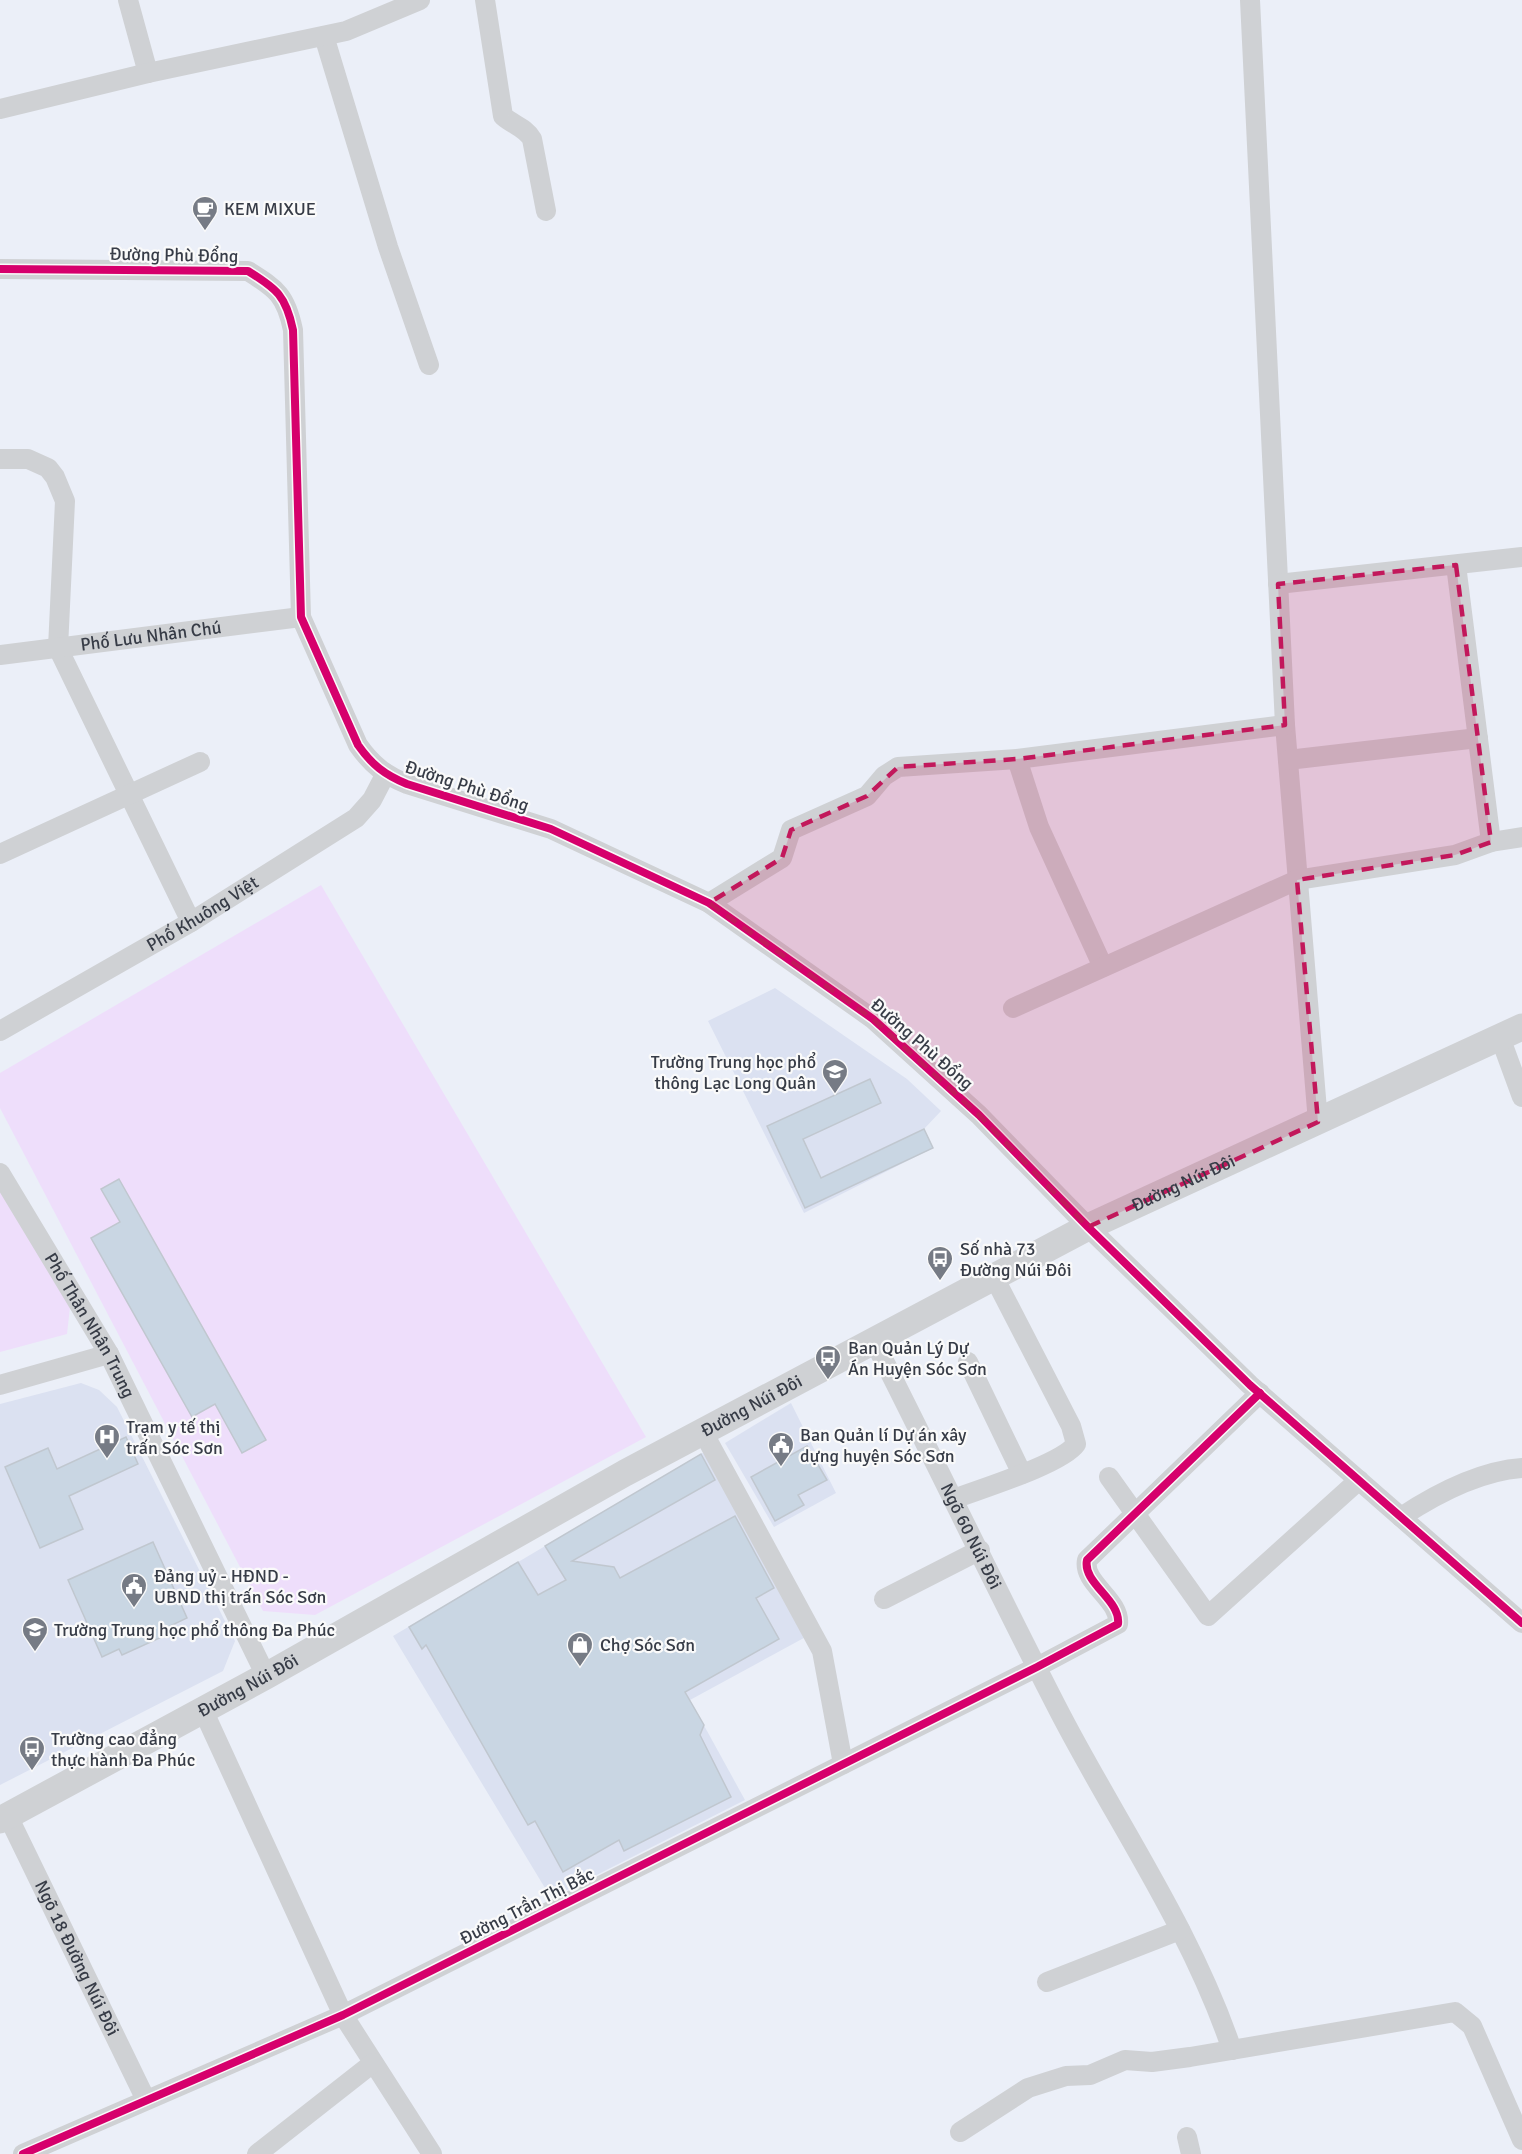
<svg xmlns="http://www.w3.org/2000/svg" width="1522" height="2154" font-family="Signika,sans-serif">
<rect width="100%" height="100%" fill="#ebeff8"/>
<g fill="#dbe1f1">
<polygon points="775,988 907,1079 941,1111 924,1129 933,1148 804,1213 708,1021"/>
<polygon points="81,1383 99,1390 117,1407 235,1641 223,1671 0,1785 0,1404"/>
<polygon points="791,1403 836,1493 774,1527 725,1443"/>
<polygon points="711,1448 813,1633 690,1700 745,1800 551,1898 393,1636"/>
</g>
<g fill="#eedefb">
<polygon points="321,885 646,1437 315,1615 263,1611 0,1108 0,1073"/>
<polygon points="0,1191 70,1307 67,1334 0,1352"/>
</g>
<g fill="#c9d6e3" stroke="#c0c7cf" stroke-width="1.5">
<polygon points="870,1079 881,1103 803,1139 821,1178 924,1129 933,1148 805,1208 767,1126"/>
<polygon points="119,1179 266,1440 242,1453 215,1404 192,1417 91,1238 120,1222 101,1189"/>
<polygon points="126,1437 138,1464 69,1496 83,1529 40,1548 5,1467 48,1448 57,1469"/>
<polygon points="807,1446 827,1480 798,1495 804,1505 775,1521 751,1477"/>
<polygon points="701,1454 715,1480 572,1561 614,1567 620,1578 735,1516 774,1588 756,1598 779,1639 685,1692 704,1725 700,1735 731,1797 624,1851 619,1840 563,1872 535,1821 528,1825 426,1645 422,1649 409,1627 518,1562 538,1595 566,1580 545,1546"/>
<polygon points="153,1542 187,1618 170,1626 173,1632 122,1655 119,1649 102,1657 68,1580"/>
</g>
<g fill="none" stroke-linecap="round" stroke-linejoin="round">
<g stroke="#cfd1d4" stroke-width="20">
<polyline points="128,0 148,73"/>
<path d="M485 0 503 116C513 125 525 127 532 139L546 211"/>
<polyline points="1250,0 1285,725 1318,1122"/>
<polyline points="324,36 388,247 429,365"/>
<polyline points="0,109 148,73 346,31 420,0"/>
<path d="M0 269 248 271C277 289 286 296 293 330L301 617 358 745C372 765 385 775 407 784L551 829 709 903 873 1019 979 1115 1088 1227 1250 1385 1522 1623"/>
<polyline points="0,459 28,459 48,468 55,477 65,501 58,648 191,922"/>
<polyline points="1456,565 1491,842"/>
<polyline points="1278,584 1522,557"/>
<path id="s1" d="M0 655 301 617"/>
<polyline points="1017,759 1039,827 1103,967"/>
<polyline points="1288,760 1478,738"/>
<polyline points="0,854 200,762"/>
<polyline points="709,903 782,858 791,830 867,796 884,776 898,767 1017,759 1285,725"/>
<polyline points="1013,1008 1297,880 1455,855 1491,842 1522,837"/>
<path id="s2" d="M0 1031 191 922 356 818 372 800 385 775"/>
<polyline points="1500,1037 1522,1097"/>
<path id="s3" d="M0 1173 109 1354 266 1676"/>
<path id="s4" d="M874 1341C937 1465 997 1591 1061 1715 1119 1826 1192 1931 1232 2050"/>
<polyline points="968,1362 1022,1474"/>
<polyline points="0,1385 109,1354"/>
<polyline points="703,1432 822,1651 843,1764"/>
<polyline points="1109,1477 1208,1616 1359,1480"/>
<path d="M954 1499C980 1489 1062 1464 1076 1444L1071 1426 994 1277"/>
<path d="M1401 1517C1436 1494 1479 1471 1522 1468"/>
<polyline points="884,1599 980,1550"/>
<polyline points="203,1710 343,2015 432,2154"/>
<path id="s5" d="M8 1816 146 2100"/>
<polyline points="1047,1982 1180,1930"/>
<polyline points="960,2132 1028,2088 1066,2076 1090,2075 1125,2060 1152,2062 1190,2057 1455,2012 1472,2026 1522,2140"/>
<polyline points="1187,2137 1191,2154"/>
<path d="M23 2154 343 2015 1037 1667 1118 1624C1121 1600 1082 1583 1087 1560L1260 1393"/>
<polyline points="257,2154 373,2063"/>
</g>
<path stroke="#cfd1d4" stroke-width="27" id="s6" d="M0 1820 266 1676 625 1473 1088 1227 1522 1027"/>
<defs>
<g id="cycleway">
<path d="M0 269 248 271C277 289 286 296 293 330L301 617 358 745C372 765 385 775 407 784L551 829 709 903 873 1019 979 1115 1088 1227 1250 1385 1522 1623"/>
<path d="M23 2154 343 2015 1037 1667 1118 1624C1121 1600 1082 1583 1087 1560L1260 1393"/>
</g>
</defs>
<use href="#cycleway" stroke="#fafafa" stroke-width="11"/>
<use href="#cycleway" stroke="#d6006c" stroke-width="8"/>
</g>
<path fill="#c2185b" fill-opacity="0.2" stroke="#c2185b" stroke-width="4.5" stroke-dasharray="12 8" stroke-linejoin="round" d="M1456 565 1491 842 1455 855 1297 880 1318 1122 1088 1227 979 1115 873 1019 709 903 782 858 791 830 867 796 898 767 1017 759 1285 725 1278 584Z"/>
<defs>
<symbol id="cafe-pin" viewBox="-11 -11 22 30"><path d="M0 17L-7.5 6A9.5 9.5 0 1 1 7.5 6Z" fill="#767b85" stroke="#fafafa"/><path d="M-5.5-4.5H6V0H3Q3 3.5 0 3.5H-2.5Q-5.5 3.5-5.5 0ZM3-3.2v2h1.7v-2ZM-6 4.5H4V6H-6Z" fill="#fff"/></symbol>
<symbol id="school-pin" viewBox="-11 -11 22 30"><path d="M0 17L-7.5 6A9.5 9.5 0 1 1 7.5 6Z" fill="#767b85" stroke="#fafafa"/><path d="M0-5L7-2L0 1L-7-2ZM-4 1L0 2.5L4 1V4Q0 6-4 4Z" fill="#fff"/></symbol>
<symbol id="bus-pin" viewBox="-11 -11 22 30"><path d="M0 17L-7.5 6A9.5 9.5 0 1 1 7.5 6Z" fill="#767b85" stroke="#fafafa"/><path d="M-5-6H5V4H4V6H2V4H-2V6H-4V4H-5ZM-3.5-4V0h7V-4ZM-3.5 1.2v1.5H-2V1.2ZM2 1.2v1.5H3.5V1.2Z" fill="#fff"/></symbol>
<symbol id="hospital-pin" viewBox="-11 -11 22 30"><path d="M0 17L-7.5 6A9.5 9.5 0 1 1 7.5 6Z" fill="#767b85" stroke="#fafafa"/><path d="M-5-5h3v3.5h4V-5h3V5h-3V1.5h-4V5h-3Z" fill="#fff"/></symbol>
<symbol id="civic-pin" viewBox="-11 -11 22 30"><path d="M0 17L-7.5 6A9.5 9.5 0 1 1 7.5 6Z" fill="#767b85" stroke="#fafafa"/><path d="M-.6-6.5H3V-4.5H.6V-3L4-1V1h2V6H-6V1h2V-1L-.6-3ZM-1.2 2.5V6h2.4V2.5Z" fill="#fff"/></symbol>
<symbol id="shop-pin" viewBox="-11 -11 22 30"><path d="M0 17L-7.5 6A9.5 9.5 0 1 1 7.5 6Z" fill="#767b85" stroke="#fafafa"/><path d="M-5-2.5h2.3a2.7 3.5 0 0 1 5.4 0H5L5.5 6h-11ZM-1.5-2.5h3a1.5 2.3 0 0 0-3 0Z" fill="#fff"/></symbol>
</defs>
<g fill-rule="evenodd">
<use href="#cafe-pin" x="190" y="194" width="30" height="40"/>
<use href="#school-pin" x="820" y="1057" width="30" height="40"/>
<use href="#bus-pin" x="925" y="1244" width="30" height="40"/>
<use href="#bus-pin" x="813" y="1343" width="30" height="40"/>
<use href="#hospital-pin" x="92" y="1422" width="30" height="40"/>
<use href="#civic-pin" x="766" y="1430" width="30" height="40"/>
<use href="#civic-pin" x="119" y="1571" width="30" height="40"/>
<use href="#school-pin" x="20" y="1615" width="30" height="40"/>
<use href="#shop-pin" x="565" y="1630" width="30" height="40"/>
<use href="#bus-pin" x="17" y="1734" width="30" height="40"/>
</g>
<g text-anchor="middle" stroke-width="4.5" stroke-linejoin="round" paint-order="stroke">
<g font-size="18" fill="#373c47" stroke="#fafafa" text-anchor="start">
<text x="224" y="215">KEM MIXUE</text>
<text x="816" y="1068" text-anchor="end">Trường Trung học phổ<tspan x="816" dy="21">thông Lạc Long Quân</tspan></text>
<text x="960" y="1255">Số nhà 73<tspan x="960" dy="21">Đường Núi Đôi</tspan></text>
<text x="848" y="1354">Ban Quản Lý Dự<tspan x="848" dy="21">Án Huyện Sóc Sơn</tspan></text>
<text x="126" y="1433">Trạm y tế thị<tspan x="126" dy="21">trấn Sóc Sơn</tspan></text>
<text x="800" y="1441">Ban Quản lí Dự án xây<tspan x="800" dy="21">dựng huyện Sóc Sơn</tspan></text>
<text x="154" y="1582">Đảng uỷ - HĐND -<tspan x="154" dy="21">UBND thị trấn Sóc Sơn</tspan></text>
<text x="54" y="1636">Trường Trung học phổ thông Đa Phúc</text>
<text x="600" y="1651">Chợ Sóc Sơn</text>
<text x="51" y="1745">Trường cao đẳng<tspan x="51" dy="21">thực hành Đa Phúc</tspan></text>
</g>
<g font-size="18" fill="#373c47" stroke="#fafafa">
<text transform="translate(174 255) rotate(1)" y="6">Đường Phù Đổng</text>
<text dy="6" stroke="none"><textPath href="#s1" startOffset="152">Phố Lưu Nhân Chú</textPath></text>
<text transform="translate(467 786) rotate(18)" y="6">Đường Phù Đổng</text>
<text dy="6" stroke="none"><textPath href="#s2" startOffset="234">Phố Khuông Việt</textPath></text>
<text transform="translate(922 1044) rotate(41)" y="6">Đường Phù Đổng</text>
<text dy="6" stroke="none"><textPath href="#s6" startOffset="1344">Đường Núi Đôi</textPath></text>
<text dy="6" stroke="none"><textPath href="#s3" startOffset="177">Phố Thân Nhân Trung</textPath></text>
<text dy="6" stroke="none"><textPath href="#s6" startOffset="858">Đường Núi Đôi</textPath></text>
<text dy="6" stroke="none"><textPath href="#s4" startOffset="218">Ngõ 60 Núi Đôi</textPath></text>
<text dy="6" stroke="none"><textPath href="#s6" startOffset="282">Đường Núi Đôi</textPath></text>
<text transform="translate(527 1906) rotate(-27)" y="6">Đường Trần Thị Bắc</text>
<text dy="6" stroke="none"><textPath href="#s5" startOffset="158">Ngõ 18 Đường Núi Đôi</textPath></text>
</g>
</g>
</svg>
